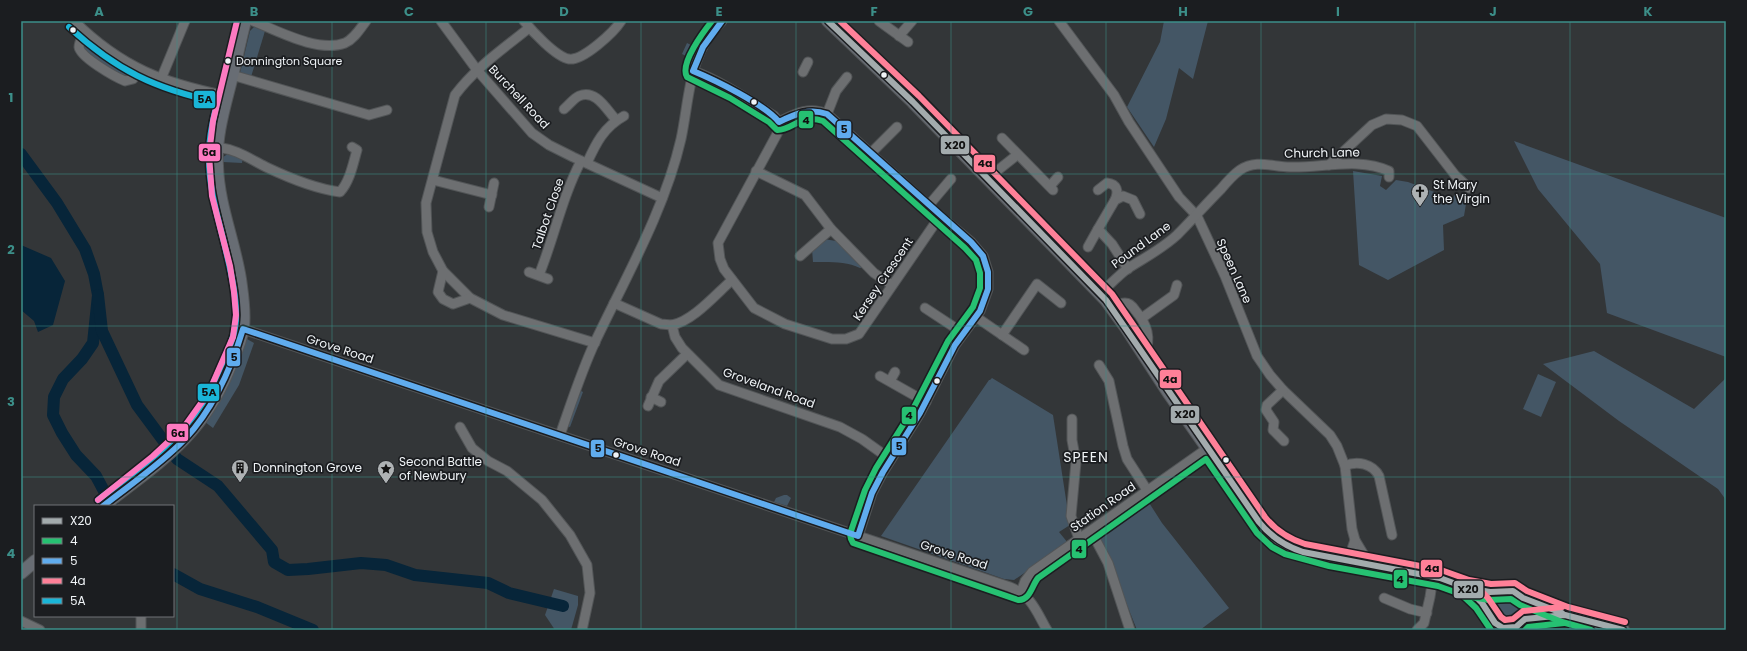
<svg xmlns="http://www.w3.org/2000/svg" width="1747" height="651" font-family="Poppins,sans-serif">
<rect width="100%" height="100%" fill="#333638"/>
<g fill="#445665">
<polygon points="1164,21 1208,21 1193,79 1179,68 1166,119 1154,147 1127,107 1160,42"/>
<polygon points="254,27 265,31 251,77 240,73 250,31"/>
<polygon points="88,40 131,70 132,75 127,78 102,64 84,49 85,41"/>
<polygon points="687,43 695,47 690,58 682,54"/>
<polygon points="1514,141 1726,218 1726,357 1607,313 1600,264 1538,189"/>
<polygon points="231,152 243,158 242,163 223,162 223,157"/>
<polygon points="1353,171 1382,176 1380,186 1386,190 1396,180 1408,182 1453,199 1455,193 1467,198 1464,216 1443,225 1444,250 1388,280 1359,265"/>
<path d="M824 239 836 241 838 239 863 267 860 268C846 261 829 262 813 262L812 249Z"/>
<polygon points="247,339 254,343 239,385 213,428 205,422"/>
<polygon points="1594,351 1694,409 1726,378 1726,500 1718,489 1619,421 1543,364"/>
<polygon points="1538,374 1556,382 1541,417 1523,409"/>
<polygon points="992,378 1053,415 1070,525 1059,532 1068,543 1014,580 1004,579 881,536 989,380 990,380"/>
<polygon points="581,391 583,392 570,427 567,426"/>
<polygon points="784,495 787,495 791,498 787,506 774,502 776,498"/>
<polygon points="1146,498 1162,523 1229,608 1200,630 1137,630 1098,532"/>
<polygon points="554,589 578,596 578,605 571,630 555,630 545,615"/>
<circle cx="1509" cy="610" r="13"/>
</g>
<polygon fill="#072539" points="21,245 51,258 65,281 53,325 38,332 34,321 21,310"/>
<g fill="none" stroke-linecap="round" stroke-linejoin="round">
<g stroke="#072539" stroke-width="12">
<polyline points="21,154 57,203 85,249 94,274 98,295 93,343 82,359 63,379 54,397 53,415 62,433 76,455 96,476 112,506"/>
<polyline points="98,295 102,331 137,405 177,459 218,486 272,550 274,562 288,570 308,569 361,563 386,565 415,575 488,583 509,593 563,606"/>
<polyline points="173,574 200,589 257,607 313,630"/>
</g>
<defs>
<g id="minor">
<path d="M74 21C122 68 163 83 227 96"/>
<path d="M253 21C278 31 318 53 345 43 354 39 360 29 366 21"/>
<polyline points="441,21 477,70 532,133 549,145 573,157 662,198"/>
<path d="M524 21C532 31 556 57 569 59 583 61 614 32 621 21"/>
<polyline points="879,21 908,42"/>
<polyline points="1059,21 1114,95 1129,122 1179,197 1197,216 1225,276 1257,356 1270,375 1283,390 1330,435 1337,446 1345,466 1352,529 1355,540 1370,565"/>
<path d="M529 28C503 49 475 68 455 95L426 203 427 232 433 252 443 271 470 298 503 315 595 343"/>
<path d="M85 32C83 36 79 42 79 47 80 57 115 77 125 81L133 79 139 70"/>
<polyline points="899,36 912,21"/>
<path d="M693 71C721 81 748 100 774 116L779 122"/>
<polyline points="803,72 808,62"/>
<polyline points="232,75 369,115 387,110"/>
<polyline points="161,79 185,21"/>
<path d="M564 109C569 105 574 98 579 96 596 89 606 109 616 120"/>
<polyline points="827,114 836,91 847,77"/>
<path d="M779 122C795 114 809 106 827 114L940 216 971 242 983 256 988 272V289L980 311 955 345 920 413 883 472 872 493 858 536"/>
<polyline points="779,122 777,134 718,243 720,259 724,269 754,308 785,324 832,339 846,339 859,334 940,216"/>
<polyline points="1002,138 1053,190"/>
<path d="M217 147C238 150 248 158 266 167 287 177 317 189 340 192 350 181 353 164 357 150L352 147"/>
<polyline points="871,153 897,127"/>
<path d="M587 163C596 143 604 127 624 116"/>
<polyline points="1329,165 1372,125 1386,119 1402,120 1417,126 1455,175 1469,188"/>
<polyline points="756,171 805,195 831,229 874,273 892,285"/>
<polyline points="988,178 1017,155"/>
<polyline points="433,180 492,195"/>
<polyline points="1050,186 1058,177"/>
<path d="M1098 190 1107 183C1117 184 1119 191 1115 200"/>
<polyline points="929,205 951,179"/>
<polyline points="489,207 494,183"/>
<polyline points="1088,247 1098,229"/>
<polyline points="800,256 831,229"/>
<polyline points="1128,269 1112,244 1098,229 1115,200 1123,196 1133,200 1140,214"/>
<polyline points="443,271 438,292 443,299 453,304 470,298"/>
<polyline points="529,272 548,279"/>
<path d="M539 275C554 238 562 197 581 161"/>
<path d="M1100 294C1109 285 1117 277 1127 269 1144 258 1162 249 1177 235 1192 220 1206 204 1221 189 1226 183 1233 175 1240 170 1256 159 1273 167 1290 167 1322 168 1359 157 1389 171V177"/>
<polyline points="614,303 661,324 672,325 675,337 682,348 719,385 840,427 862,439 890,459"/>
<path d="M1110 304C1115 305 1120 303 1125 303 1130 303 1133 307 1135 310 1147 324 1152 338 1144 356"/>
<polyline points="925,308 963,333"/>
<polyline points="976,317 1024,350"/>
<polyline points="1142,318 1174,295 1177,285"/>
<path d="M672 325C693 321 715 295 732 280"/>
<path d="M243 329 1010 587C1032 596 1036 611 1047 630"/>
<polyline points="1002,335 1037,284 1061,303"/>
<polyline points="1099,365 1109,381 1123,446 1127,459 1147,490"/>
<polyline points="880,376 926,402"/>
<polyline points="890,381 895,372"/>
<polyline points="1283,390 1267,405 1266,410 1274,422 1273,430 1284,441"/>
<polyline points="651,397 661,402"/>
<polyline points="648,406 659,381 687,354"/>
<polyline points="1072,419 1072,440 1076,462 1071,516 1079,539"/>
<polyline points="460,427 472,448 488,461 507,471 542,500 570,535 587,565 590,593 582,630"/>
<path d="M560 435C571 404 581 372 595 342 626 277 665 209 681 139 690 97 688 53 722 21"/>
<path d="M1345 466C1357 460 1373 464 1379 476L1392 535"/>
<polyline points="1091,531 1108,563 1130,630"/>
<polyline points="1348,561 1355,540"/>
<polyline points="1021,592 1025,581 1032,572 1208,448"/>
<polyline points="1384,598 1410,609 1427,613"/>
<polyline points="141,616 141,630"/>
<polyline points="21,621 40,630"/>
<polyline points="1417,630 1424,623 1430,597 1433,577"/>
</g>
<g id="major">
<path d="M828 21 913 102 1106 300 1125 326 1168 392 1259 522C1270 538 1284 546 1303 552L1440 578 1467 588 1490 592H1502"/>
<path d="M103 506C157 463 199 439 227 373 233 358 241 343 243 327 245 311 242 294 240 279 234 241 218 204 217 166 215 137 224 108 231 80 236 60 240 40 245 21"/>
<polyline points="21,573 35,561"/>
<polyline points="1467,588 1482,603 1491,616"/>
<circle cx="1508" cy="610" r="19"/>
<polyline points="1523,598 1565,615 1623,630"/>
<polyline points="1525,619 1565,615"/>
</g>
<g id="highway">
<polyline points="1494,622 1497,630"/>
<polyline points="1515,630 1518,626"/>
</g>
</defs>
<use href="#minor" stroke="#525557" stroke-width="11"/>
<use href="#major" stroke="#525557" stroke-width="14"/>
<use href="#highway" stroke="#525557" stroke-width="15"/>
<use href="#minor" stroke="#6d6f71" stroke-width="9"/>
<use href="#major" stroke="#686d74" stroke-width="12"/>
<use href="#highway" stroke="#6a7279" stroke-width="13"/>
<defs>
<g id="bus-1">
<path d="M828 21 913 102 1106 300 1259 522C1271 537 1285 546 1303 552L1440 578 1467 588 1482 603 1495 623 1503 628 1516 627 1525 619 1565 615 1623 630"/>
<polyline points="1461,585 1467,588 1490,592 1513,591 1523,598 1562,613"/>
</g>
<g id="bus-2">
<path d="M712 21C704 31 679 64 687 77L730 98 769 122 777 130C792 131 800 113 823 121L965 248 976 260 980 273V288L973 307 948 341 913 409 876 468 865 490 850 534 851 539 853 543 1018 600C1030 601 1032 585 1038 578L1206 459 1257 533 1272 547 1285 554 1329 566 1438 586 1466 596 1489 600 1511 599 1520 605 1562 622 1591 630"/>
<polyline points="1461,594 1476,608 1491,630"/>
<polyline points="1525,630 1528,627 1564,623"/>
</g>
<path id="bus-3" d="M103 506C131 484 161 464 185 439 214 408 231 369 243 329L858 536 872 493 883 472 920 413 955 345 980 311 988 289V272L983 256 971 242 827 114C809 108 795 114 779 122 764 104 715 80 693 71L703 47 722 21"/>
<g id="bus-4">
<path d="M840 21 919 96 1112 294 1265 517C1276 531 1289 539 1305 544L1441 570 1469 580 1491 584 1515 583 1527 591 1568 607 1625 622"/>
<polyline points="1473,582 1488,598 1501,617 1505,620 1513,619 1523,611 1562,607"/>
</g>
<path id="bus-5" d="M69 27C116 70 155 89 217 102 213 121 208 140 209 159 209 191 219 220 226 251 231 273 237 297 236 320 235 336 228 351 221 366 215 379 210 392 202 404 177 444 135 471 98 500"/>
<polyline id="bus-6" points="98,500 153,456 184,427 209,392 233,337 236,315 234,292 230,266 212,196 209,155 213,121 237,21"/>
</defs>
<use href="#bus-1" stroke="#1b1d20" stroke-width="9"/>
<use href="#bus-2" stroke="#1b1d20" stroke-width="9"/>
<use href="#bus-3" stroke="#1b1d20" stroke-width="9"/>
<use href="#bus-4" stroke="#1b1d20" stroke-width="9"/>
<use href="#bus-5" stroke="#1b1d20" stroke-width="9"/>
<use href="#bus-6" stroke="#1b1d20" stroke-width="9"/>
<use href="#bus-1" stroke="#a3abad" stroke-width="6"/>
<use href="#bus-2" stroke="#26c172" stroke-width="6"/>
<use href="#bus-3" stroke="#60acee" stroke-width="6"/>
<use href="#bus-4" stroke="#ff8098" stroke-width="6"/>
<use href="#bus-5" stroke="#1ab6d8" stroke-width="6"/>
<use href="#bus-6" stroke="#fe7ac1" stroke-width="6"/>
</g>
<path fill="none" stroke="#3c8f89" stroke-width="1" stroke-opacity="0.55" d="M177 21V630M332 21V630M486 21V630M641 21V630M796 21V630M951 21V630M1106 21V630M1261 21V630M1415 21V630M1570 21V630M21 174H1726M21 326H1726M21 477H1726"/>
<defs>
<symbol id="church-pin" viewBox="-11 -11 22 30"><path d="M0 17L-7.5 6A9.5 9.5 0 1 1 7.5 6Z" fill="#aeb2b4" stroke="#1b1d20"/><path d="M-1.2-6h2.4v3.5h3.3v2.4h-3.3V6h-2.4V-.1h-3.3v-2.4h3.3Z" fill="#111"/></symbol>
<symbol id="building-pin" viewBox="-11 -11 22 30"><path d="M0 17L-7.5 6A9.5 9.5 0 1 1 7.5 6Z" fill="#aeb2b4" stroke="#1b1d20"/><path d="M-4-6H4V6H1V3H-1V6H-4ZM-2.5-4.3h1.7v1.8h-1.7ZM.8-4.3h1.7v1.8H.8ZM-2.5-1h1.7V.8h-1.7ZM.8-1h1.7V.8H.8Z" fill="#111"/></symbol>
<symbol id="sight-pin" viewBox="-11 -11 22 30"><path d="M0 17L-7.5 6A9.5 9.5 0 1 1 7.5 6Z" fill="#aeb2b4" stroke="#1b1d20"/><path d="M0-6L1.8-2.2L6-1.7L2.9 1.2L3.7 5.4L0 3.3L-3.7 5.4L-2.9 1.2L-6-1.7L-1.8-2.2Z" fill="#111"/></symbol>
</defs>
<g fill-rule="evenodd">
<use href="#church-pin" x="1410" y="182" width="20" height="27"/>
<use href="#building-pin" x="230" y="458" width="20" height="27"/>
<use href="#sight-pin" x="376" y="459" width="20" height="27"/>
</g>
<g fill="#f0f4f7" stroke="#1b1d20" stroke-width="1.5">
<circle cx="73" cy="30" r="3.5"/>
<circle cx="228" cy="61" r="3.5"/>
<circle cx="884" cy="75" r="3.5"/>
<circle cx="754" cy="102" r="3.5"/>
<circle cx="937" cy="381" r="3.5"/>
<circle cx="616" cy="455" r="3.5"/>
<circle cx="1226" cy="460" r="3.5"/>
</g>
<g text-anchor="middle" stroke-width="3.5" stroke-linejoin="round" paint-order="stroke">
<g font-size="11" fill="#f0f4f7" stroke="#1b1d20" text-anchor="start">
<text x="236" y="65">Donnington Square</text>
</g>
<g font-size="12" fill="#f0f4f7" stroke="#1b1d20">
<text transform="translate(519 97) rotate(47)" y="4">Burchell Road</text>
<text transform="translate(1322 153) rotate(-1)" y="4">Church Lane</text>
<text transform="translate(548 214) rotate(-71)" y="4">Talbot Close</text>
<text transform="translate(1141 245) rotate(-36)" y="4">Pound Lane</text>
<text transform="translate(1234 271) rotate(66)" y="4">Speen Lane</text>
<text transform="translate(883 279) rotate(-56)" y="4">Kersey Crescent</text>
<text transform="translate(340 349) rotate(18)" y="4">Grove Road</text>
<text transform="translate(769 388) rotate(20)" y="4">Groveland Road</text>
<text transform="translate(647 452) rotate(18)" y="4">Grove Road</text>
<text transform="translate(1103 507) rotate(-35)" y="4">Station Road</text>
<text transform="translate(954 555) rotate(18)" y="4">Grove Road</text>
</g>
<g font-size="12" fill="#f0f4f7" stroke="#1b1d20" text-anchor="start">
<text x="1433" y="189">St Mary<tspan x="1433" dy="14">the Virgin</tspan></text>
<text x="399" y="466">Second Battle<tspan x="399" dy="14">of Newbury</tspan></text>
<text x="253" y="472">Donnington Grove</text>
</g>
<g font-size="14" letter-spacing="1" fill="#f0f4f7" stroke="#1b1d20">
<text x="1086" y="462">SPEEN</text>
</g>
</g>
<g stroke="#1b1d20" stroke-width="1.5">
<rect x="193" y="90" width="23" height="19" rx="4" fill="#1ab6d8"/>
<rect x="798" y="110" width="16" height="19" rx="4" fill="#26c172"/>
<rect x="836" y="120" width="16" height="19" rx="4" fill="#60acee"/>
<rect x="940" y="135" width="30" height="20" rx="4" fill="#a3abad"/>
<rect x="198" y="143" width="23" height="19" rx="4" fill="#fe7ac1"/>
<rect x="973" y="154" width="23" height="19" rx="4" fill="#ff8098"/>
<rect x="226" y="347" width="15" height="20" rx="4" fill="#60acee"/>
<rect x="1159" y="369" width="23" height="20" rx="4" fill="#ff8098"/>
<rect x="197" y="383" width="23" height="19" rx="4" fill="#1ab6d8"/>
<rect x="1170" y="405" width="30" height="19" rx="4" fill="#a3abad"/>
<rect x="901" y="406" width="16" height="19" rx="4" fill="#26c172"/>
<rect x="166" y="423" width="23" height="19" rx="4" fill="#fe7ac1"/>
<rect x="891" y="437" width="16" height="19" rx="4" fill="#60acee"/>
<rect x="590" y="439" width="15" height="19" rx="4" fill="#60acee"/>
<rect x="1071" y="539" width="16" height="20" rx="4" fill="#26c172"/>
<rect x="1420" y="559" width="23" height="19" rx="4" fill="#ff8098"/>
<rect x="1393" y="569" width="15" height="20" rx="4" fill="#26c172"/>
<rect x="1453" y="580" width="31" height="19" rx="4" fill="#a3abad"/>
</g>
<g font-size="11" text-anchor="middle" font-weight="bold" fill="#111">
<text x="205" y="103">5A</text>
<text x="806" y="124">4</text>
<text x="844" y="133">5</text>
<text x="955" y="149">X20</text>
<text x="209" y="156">6a</text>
<text x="985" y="167">4a</text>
<text x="234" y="361">5</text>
<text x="1170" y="383">4a</text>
<text x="209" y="396">5A</text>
<text x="1185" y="418">X20</text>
<text x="909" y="419">4</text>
<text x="178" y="437">6a</text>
<text x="899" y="450">5</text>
<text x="598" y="452">5</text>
<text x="1079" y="553">4</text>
<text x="1432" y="572">4a</text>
<text x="1400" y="583">4</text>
<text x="1468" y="593">X20</text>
</g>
<rect width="1747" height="651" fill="none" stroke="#1b1d20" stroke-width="44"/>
<rect x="34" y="505" width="140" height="112" fill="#1b1d20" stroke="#707376"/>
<rect x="42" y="518" width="20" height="6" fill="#a3abad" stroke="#707376"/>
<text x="70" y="525" font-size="12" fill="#f0f4f7">X20</text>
<rect x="42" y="538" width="20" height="6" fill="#26c172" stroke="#707376"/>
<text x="70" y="545" font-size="12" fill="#f0f4f7">4</text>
<rect x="42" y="558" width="20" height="6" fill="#60acee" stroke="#707376"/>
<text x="70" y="565" font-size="12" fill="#f0f4f7">5</text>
<rect x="42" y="578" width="20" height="6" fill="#ff8098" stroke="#707376"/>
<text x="70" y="585" font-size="12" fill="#f0f4f7">4a</text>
<rect x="42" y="598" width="20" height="6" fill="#1ab6d8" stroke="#707376"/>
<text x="70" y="605" font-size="12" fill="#f0f4f7">5A</text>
<rect x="22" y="22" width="1703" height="607" fill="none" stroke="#3c8f89" stroke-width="1.5"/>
<g font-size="13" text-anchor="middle" font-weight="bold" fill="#3c8f89">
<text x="99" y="16">A</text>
<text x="254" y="16">B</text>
<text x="409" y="16">C</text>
<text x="564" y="16">D</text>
<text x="719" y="16">E</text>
<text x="874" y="16">F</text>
<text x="1028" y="16">G</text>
<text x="1183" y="16">H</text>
<text x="1338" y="16">I</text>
<text x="1493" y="16">J</text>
<text x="1648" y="16">K</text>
<text x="11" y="102">1</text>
<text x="11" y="254">2</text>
<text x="11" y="406">3</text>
<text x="11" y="558">4</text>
</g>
</svg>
